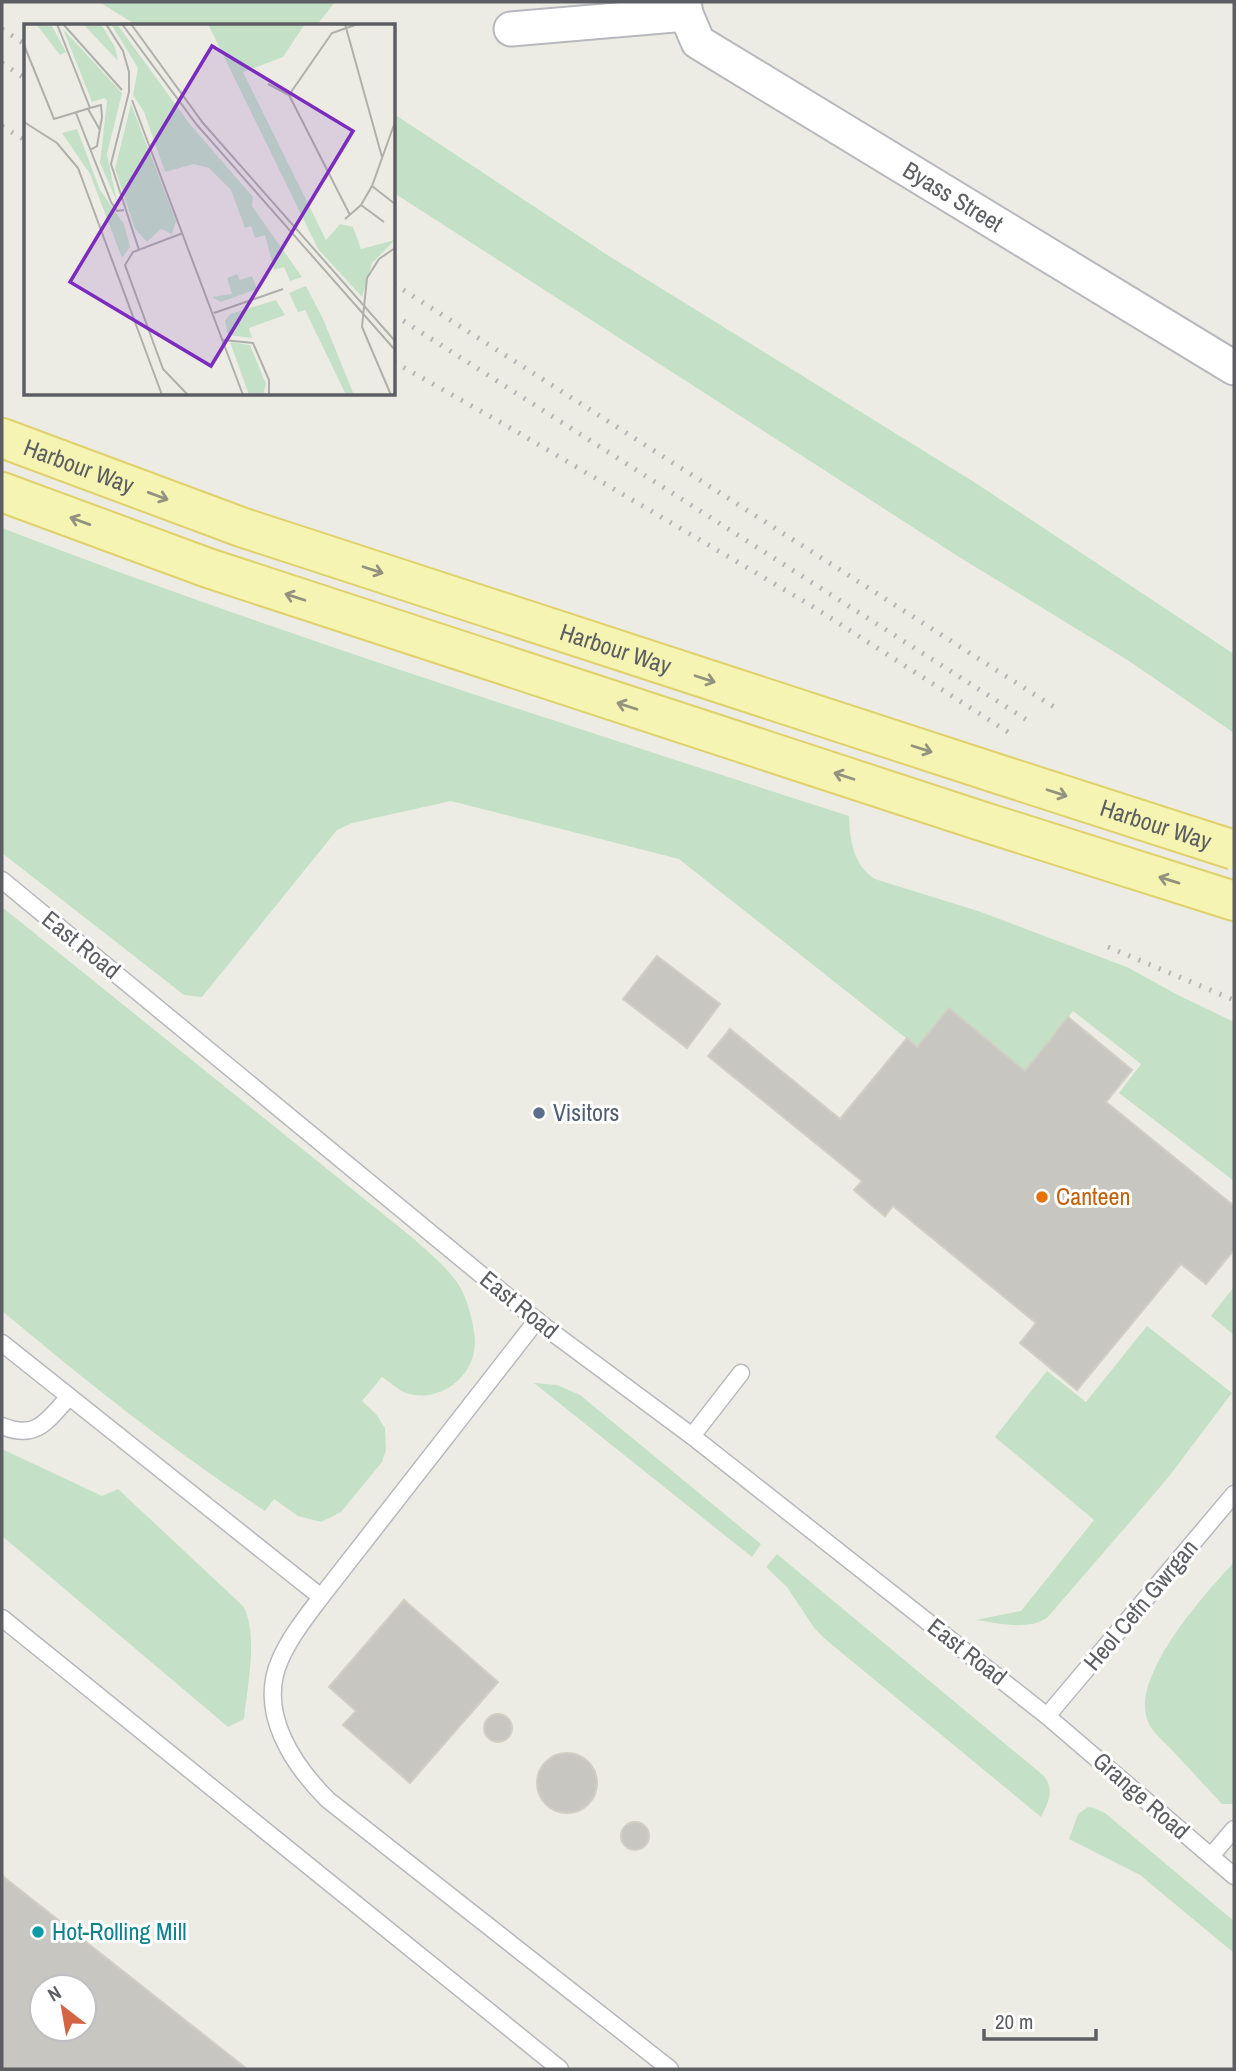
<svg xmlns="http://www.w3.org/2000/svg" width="1236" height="2071" font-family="'Archivo Narrow',sans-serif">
<rect width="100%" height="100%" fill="#edece4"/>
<g fill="#c4e1c8">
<polygon points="99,2 335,2 316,26 138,26"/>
<polygon points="394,114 609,256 974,482 1234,654 1234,733 1129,661 959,557 394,193"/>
<path d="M2 528C280 635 565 724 849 816 850 840 853 865 875 879L981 912 1127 967 1176 994 1234 1022V1181L1119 1093 1141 1064 1073 1011 1025 1071 917 1047 679 859 451 801 352 823 337 830 202 997 184 995 2 853Z"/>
<path d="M2 907 414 1239C432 1256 458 1275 466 1300 470 1311 475 1330 475 1342 475 1376 442 1402 409 1394 400 1392 390 1382 382 1377L362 1401 376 1414 385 1428 386 1450 382 1462 341 1512 321 1522 298 1516 274 1499 265 1511C173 1451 86 1381 2 1311Z"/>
<polygon points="1234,1287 1234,1335 1211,1316"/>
<path d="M1147 1326 1232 1393 1167 1479 1047 1618C1026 1631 999 1623 976 1620L1021 1611 1094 1520 995 1437 1047 1371 1086 1402Z"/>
<polygon points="534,1383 557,1385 580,1395 761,1544 752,1557"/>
<path d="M2 1449 102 1496 118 1489 243 1606C259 1633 247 1688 244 1719L228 1727 2 1536Z"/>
<path d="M777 1554 1044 1776C1055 1790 1048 1803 1041 1817L825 1639 815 1629 787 1587 766 1567Z"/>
<path d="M1234 1562V1804H1222C1205 1786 1188 1767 1171 1749 1164 1742 1155 1734 1150 1726 1124 1681 1207 1592 1234 1562Z"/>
<polygon points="1088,1807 1094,1808 1105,1813 1234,1921 1234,1953 1140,1875 1069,1839 1078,1814"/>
</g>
<g fill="#c8c6c1" stroke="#d1cfc3" stroke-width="2" fill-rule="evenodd">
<polygon points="657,956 720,1004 687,1048 623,999"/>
<polygon points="949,1008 1025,1071 1068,1017 1132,1070 1106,1102 1234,1206 1234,1250 1206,1284 1181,1264 1077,1390 1020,1343 1036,1323 893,1206 885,1216 870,1204 854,1190 862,1181 708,1056 730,1029 840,1119 907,1038 917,1047"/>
<polygon points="404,1600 498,1682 410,1783 343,1725 356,1711 329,1687"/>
<circle cx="498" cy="1728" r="14"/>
<circle cx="567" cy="1783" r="30"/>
<circle cx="635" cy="1836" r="14"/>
<path d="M2 1875 5 1878 247 2069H2ZM42 1987H84V2029H42Z"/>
</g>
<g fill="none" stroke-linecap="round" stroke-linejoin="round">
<defs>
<g id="service">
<polyline points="2,880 541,1324 692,1436 1047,1716 1234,1876"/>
<path d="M537 1320 321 1597C306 1617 290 1637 280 1660 257 1712 293 1765 328 1800L670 2069"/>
<polyline points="2,1343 321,1597"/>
<path d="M2 1426C36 1440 46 1422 68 1398"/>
<polyline points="692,1436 741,1373"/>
<polyline points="2,1618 560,2069"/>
<polyline points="1047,1716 1234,1494"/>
<polyline points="1211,1856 1234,1829"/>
</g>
<g id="minor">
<path id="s1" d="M684 2 686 14 698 42 1234 368"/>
<polyline points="511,29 686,14"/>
</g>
<g id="primary">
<path id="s2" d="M2 438 241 527 992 772"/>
<polyline points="2,492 208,568 978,820 1234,901"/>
</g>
</defs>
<use href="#service" stroke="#b7b8bd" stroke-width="19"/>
<use href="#minor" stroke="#b7b8bd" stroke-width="37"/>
<use href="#primary" stroke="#dfd16b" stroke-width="42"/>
<use href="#service" stroke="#fff" stroke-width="16"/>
<use href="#minor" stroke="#fff" stroke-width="33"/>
<use href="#primary" stroke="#f5f4b2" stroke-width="38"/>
<g stroke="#b4b5b5" stroke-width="5" stroke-dasharray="2 9" stroke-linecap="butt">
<polyline points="2,29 26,45"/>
<polyline points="2,63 26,79"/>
<polyline points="2,126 26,141"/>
<polyline points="394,284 1054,707"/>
<polyline points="394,315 1030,722"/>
<polyline points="394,362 507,426 812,606 1011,734"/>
<polyline points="1108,947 1234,1000"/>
</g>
<defs>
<g id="primary-bridge">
<path id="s3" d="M992 772 1234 850"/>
</g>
</defs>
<use href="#primary-bridge" stroke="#dfd16b" stroke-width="42" stroke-linecap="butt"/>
<use href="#primary-bridge" stroke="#f5f4b2" stroke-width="38"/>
</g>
<defs><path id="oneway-shaft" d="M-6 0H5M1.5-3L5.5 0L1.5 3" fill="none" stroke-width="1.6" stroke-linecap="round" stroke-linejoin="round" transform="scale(1.75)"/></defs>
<g stroke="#92927f">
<use href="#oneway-shaft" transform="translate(158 496) rotate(20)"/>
<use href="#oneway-shaft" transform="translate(80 521) rotate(-160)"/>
<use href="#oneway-shaft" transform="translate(373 570) rotate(18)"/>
<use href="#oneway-shaft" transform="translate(295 597) rotate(-162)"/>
<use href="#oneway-shaft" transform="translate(705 679) rotate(18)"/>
<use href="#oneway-shaft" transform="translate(627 706) rotate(-162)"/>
<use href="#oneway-shaft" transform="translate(922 749) rotate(18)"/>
<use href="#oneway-shaft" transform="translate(844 776) rotate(-162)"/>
<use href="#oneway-shaft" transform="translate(1057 793) rotate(18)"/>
<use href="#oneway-shaft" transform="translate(1169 880) rotate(-163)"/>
</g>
<circle fill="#5c6f8a" stroke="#fff" stroke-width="2.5" cx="539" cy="1113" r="7"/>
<circle fill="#e8710a" stroke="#fff" stroke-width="2.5" cx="1042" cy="1197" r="7"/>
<circle fill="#0f9aa8" stroke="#fff" stroke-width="2.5" cx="38" cy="1932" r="7"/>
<g text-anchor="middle" stroke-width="6" stroke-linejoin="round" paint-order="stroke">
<g font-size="24" fill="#5c5e63" stroke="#fff">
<text dy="8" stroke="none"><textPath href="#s1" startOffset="341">Byass Street</textPath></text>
<text dy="8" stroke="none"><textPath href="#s2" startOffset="82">Harbour Way</textPath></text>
<text dy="8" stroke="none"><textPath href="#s2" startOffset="649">Harbour Way</textPath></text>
<text dy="8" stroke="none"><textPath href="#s3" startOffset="172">Harbour Way</textPath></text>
<text transform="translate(81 945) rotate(39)" y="8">East Road</text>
<text transform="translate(519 1305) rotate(39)" y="8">East Road</text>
<text transform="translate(1141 1605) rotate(-50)" y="8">Heol Cefn Gwrgan</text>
<text transform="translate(967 1652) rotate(38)" y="8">East Road</text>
<text transform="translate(1141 1796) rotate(41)" y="8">Grange Road</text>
</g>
<g font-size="24" fill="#4e5e75" stroke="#fff" text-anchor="start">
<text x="553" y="1121">Visitors</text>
</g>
<g font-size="24" fill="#c56008" stroke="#fff" text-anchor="start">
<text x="1056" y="1205">Canteen</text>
</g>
<g font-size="24" fill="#0d838f" stroke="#fff" text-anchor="start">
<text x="52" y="1940">Hot-Rolling Mill</text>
</g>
</g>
<g transform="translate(24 24)">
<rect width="371" height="371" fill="#edece4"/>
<path d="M12 0H27L42 28 36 31ZM59 0H77L91 23 94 37ZM87 0H93L165 99 229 173 228 182 278 253 266 257 260 243 250 246 241 211 231 214 227 202 221 204 207 166 185 144 170 140 141 148 120 88 109 71 114 44ZM184 0H281L259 33 219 48 302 216 316 200 329 203 337 225 371 216 348 239 338 273 294 225ZM39 5 98 69 83 130 93 178 76 139 83 77 81 74 68 78ZM107 80 152 197 148 210 137 205 123 218 111 205 91 145ZM53 105 76 166 100 200 106 223 98 234 66 150 38 109ZM213 250 216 256 228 252 233 265 197 278 188 273 208 270 203 254ZM282 262 300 297 330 371H322L281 286 274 288 265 269ZM252 276 261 291 225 304 228 314 204 311 201 297 206 290ZM206 318 226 321 242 360 239 371H225Z" fill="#c4e1c8"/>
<path fill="none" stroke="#afafac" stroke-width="2" d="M39 0 98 66M82 0 99 27 105 48V68L87 140 115 226M98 0 173 101 371 326M107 0 179 99 371 317M321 0 358 133M0 21 30 95 66 84 33 0M244 60 265 71M265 71 326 191M265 71 308 9 334 0M108 76 219 371M64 85 76 106M52 89 87 178 93 187 100 186M0 98 33 119 54 144 138 371M66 126 73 122 78 93 77 81 66 84M348 162 371 180M337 181 360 198M321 195 337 181 348 162 371 98M159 209 109 228 101 241 139 345 164 371M190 289 259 265M199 316 229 319 245 356V371M367 371 338 303 343 254 355 235 371 224"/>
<path fill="#7b2cbf" fill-opacity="0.15" stroke="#7b2cbf" stroke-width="3.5" d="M188 22 329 107 187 342 46 258Z"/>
<rect width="371" height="371" fill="none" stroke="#5c5e63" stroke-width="3.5"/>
</g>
<rect width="1236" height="2071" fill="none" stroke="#5c5e63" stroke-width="7"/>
<g transform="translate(63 2008) rotate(329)"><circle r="33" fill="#ffffff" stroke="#bebfc1" stroke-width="2"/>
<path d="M0-5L12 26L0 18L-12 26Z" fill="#d36544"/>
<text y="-10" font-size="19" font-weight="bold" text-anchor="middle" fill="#5c5e63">N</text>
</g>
<path d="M984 2029v10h112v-10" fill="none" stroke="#5c5e63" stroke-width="3.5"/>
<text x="995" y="2029" font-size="21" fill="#5c5e63" stroke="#ffffff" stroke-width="5" paint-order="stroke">20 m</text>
</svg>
